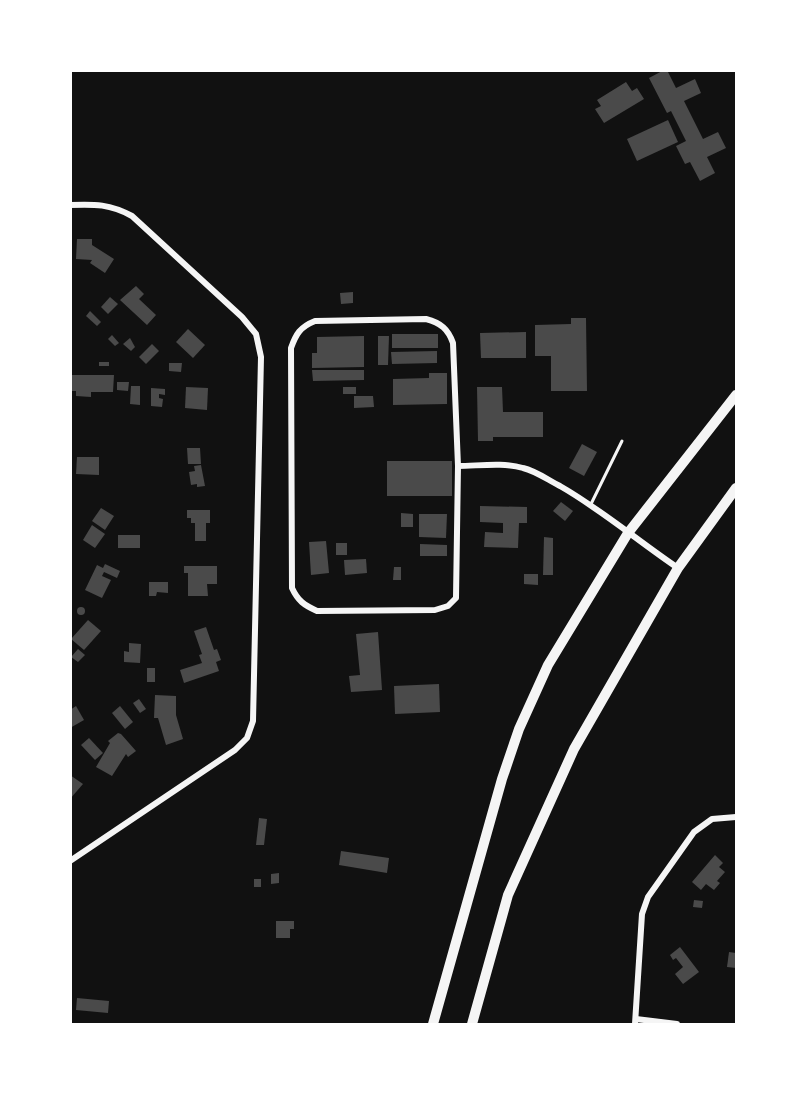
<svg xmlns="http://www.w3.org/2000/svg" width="807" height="1095" font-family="Mulish,sans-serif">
<rect width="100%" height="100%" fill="#111"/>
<g fill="#4a4a4a">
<polygon points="664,70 667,70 676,88 695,79 701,93 684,101 703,139 718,132 726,148 707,157 715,173 700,181 690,162 685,164 676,146 686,141 671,111 667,113 649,78"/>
<polygon points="626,82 632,91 637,88 644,99 604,123 595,109 601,106 597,100"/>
<polygon points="668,120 678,142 637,161 627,139"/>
<polygon points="77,239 92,239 92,245 114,259 105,273 90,263 92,260 76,259"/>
<polygon points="136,286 144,294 139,299 156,315 147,325 120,300"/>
<polygon points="353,292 353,303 341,304 340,293"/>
<polygon points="110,297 118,304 108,314 101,307"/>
<polygon points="90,311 101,322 97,326 86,316"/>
<polygon points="571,318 586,318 587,391 551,391 551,356 535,356 535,325 571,324"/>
<polygon points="188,329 205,345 193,358 176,342"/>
<polygon points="526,332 526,358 481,358 480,333"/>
<rect x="392" y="334" width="46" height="14"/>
<polygon points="112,335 119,343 115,346 108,339"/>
<polygon points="364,336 364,367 312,368 312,353 317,353 317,337"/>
<polygon points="378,336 389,336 388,365 378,365"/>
<polygon points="130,338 135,347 131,351 123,344"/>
<polygon points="152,344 159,351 146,364 139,357"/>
<polygon points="437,351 437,363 392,364 391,352"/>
<rect x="99" y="362" width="10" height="4"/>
<polygon points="169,363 182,363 181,372 169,371"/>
<polygon points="312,370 364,370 364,380 313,381"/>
<polygon points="429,373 447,373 447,404 393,405 393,379 429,378"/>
<polygon points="70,375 114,375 113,392 91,392 91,397 76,396 76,391 70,391"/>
<polygon points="117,382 129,382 128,391 117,390"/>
<polygon points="131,386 140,386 140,405 130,404"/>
<polygon points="186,387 208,388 207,410 185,408"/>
<rect x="343" y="387" width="13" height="7"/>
<polygon points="477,387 502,387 503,412 543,412 543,437 493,437 493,441 478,441"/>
<polygon points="151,388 165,389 165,395 159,394 159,398 163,399 162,407 151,406"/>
<polygon points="354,396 373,396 374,407 354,408"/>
<polygon points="582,444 597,452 584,476 569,468"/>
<polygon points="187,448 200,448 201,464 188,464"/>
<polygon points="77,457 99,457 99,475 76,474"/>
<rect x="387" y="461" width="65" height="35"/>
<polygon points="201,465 205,486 197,487 197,484 191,485 189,472 195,471 194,466"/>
<polygon points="561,502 573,511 565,521 553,511"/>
<polygon points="480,506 527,507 527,523 519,523 518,548 484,547 485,532 503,533 503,523 480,522"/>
<polygon points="101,508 114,516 105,530 92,521"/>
<polygon points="187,510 210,510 210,523 206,523 206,541 195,541 195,523 191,523 191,518 187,518"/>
<polygon points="401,513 413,514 413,527 401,527"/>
<polygon points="419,514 447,514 446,538 419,537"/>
<polygon points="92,525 105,534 95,548 83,540"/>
<rect x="118" y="535" width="22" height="13"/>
<polygon points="544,537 553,538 553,575 543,575"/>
<polygon points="326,541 329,573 311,575 309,542"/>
<rect x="336" y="543" width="11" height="12"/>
<polygon points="420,544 447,545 447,556 420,556"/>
<polygon points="366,559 367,573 345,575 344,560"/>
<polygon points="105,564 120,571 117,578 104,572 102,576 111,580 102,598 85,590 97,565 103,568"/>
<polygon points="184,566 217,566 217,584 207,584 208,596 188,596 188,573 184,573"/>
<polygon points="394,567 401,567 401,580 393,580"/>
<polygon points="524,574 538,574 538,585 524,584"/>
<polygon points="149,582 168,582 168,593 157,592 156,596 149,596"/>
<circle cx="81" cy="611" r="4"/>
<polygon points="88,620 101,631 84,650 71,639"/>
<polygon points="206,627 214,650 217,649 221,660 216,662 219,671 184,683 180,670 202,663 199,655 202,654 194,631"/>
<polygon points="378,632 382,690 351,692 349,676 360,675 356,634"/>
<polygon points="129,643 141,644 140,663 124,662 124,651 129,652"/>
<polygon points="78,649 85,655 78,662 71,657"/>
<rect x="147" y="668" width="8" height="14"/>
<polygon points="439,684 440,712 395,714 394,686"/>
<polygon points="155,695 176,696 176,715 183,739 166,745 158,718 154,718"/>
<polygon points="139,699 146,709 140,713 133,703"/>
<polygon points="76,706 84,720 70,728 70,710"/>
<polygon points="120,706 133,722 125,729 112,713"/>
<polygon points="118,733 121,734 136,751 128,757 126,754 112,776 96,767 110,743 108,741"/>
<polygon points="89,738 103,753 95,760 81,745"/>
<polygon points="70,775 83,784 70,799"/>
<polygon points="259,818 267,819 264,845 256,845"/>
<polygon points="341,851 389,858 387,873 339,865"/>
<polygon points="715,855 723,863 719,867 725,872 717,881 720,883 714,890 706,884 701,890 692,882"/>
<polygon points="279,873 279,883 271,884 271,874"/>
<rect x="254" y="879" width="7" height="8"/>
<polygon points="694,900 703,901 702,908 693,907"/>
<polygon points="276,921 294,921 294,929 290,929 290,938 276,938"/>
<polygon points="680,947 699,972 683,984 675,974 683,967 676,958 673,960 670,955"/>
<polygon points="729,952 736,953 736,968 727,967"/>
<polygon points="77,998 109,1001 108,1013 76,1010"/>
</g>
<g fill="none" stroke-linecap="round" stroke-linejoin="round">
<polyline stroke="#f5f5f5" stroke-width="3" points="591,504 622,441"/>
<g stroke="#f5f5f5" stroke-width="6">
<path d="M70 205C95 204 110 204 132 216L242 317 256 334 261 357 253 721 247 738 235 750 70 861"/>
<path d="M426 319C441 323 448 329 453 343L458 466 456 598 448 606 435 610 317 611C304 605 298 601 292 588L291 348C296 334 300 327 315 321Z"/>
<path d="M458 466C478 466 503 462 523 468 536 471 548 480 560 486 602 510 638 541 678 568"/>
<polyline points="636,1019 677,1024"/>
<polyline points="635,1024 642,914 648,897 694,832 712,819 736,817"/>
</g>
<g stroke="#f5f5f5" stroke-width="10">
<polyline points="433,1024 502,779 519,729 548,665 628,533 736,395"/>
<polyline points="472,1024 508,895 574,749 678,568 736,488"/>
</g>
</g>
<rect width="807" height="1095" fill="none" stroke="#ffffff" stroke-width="144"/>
</svg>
